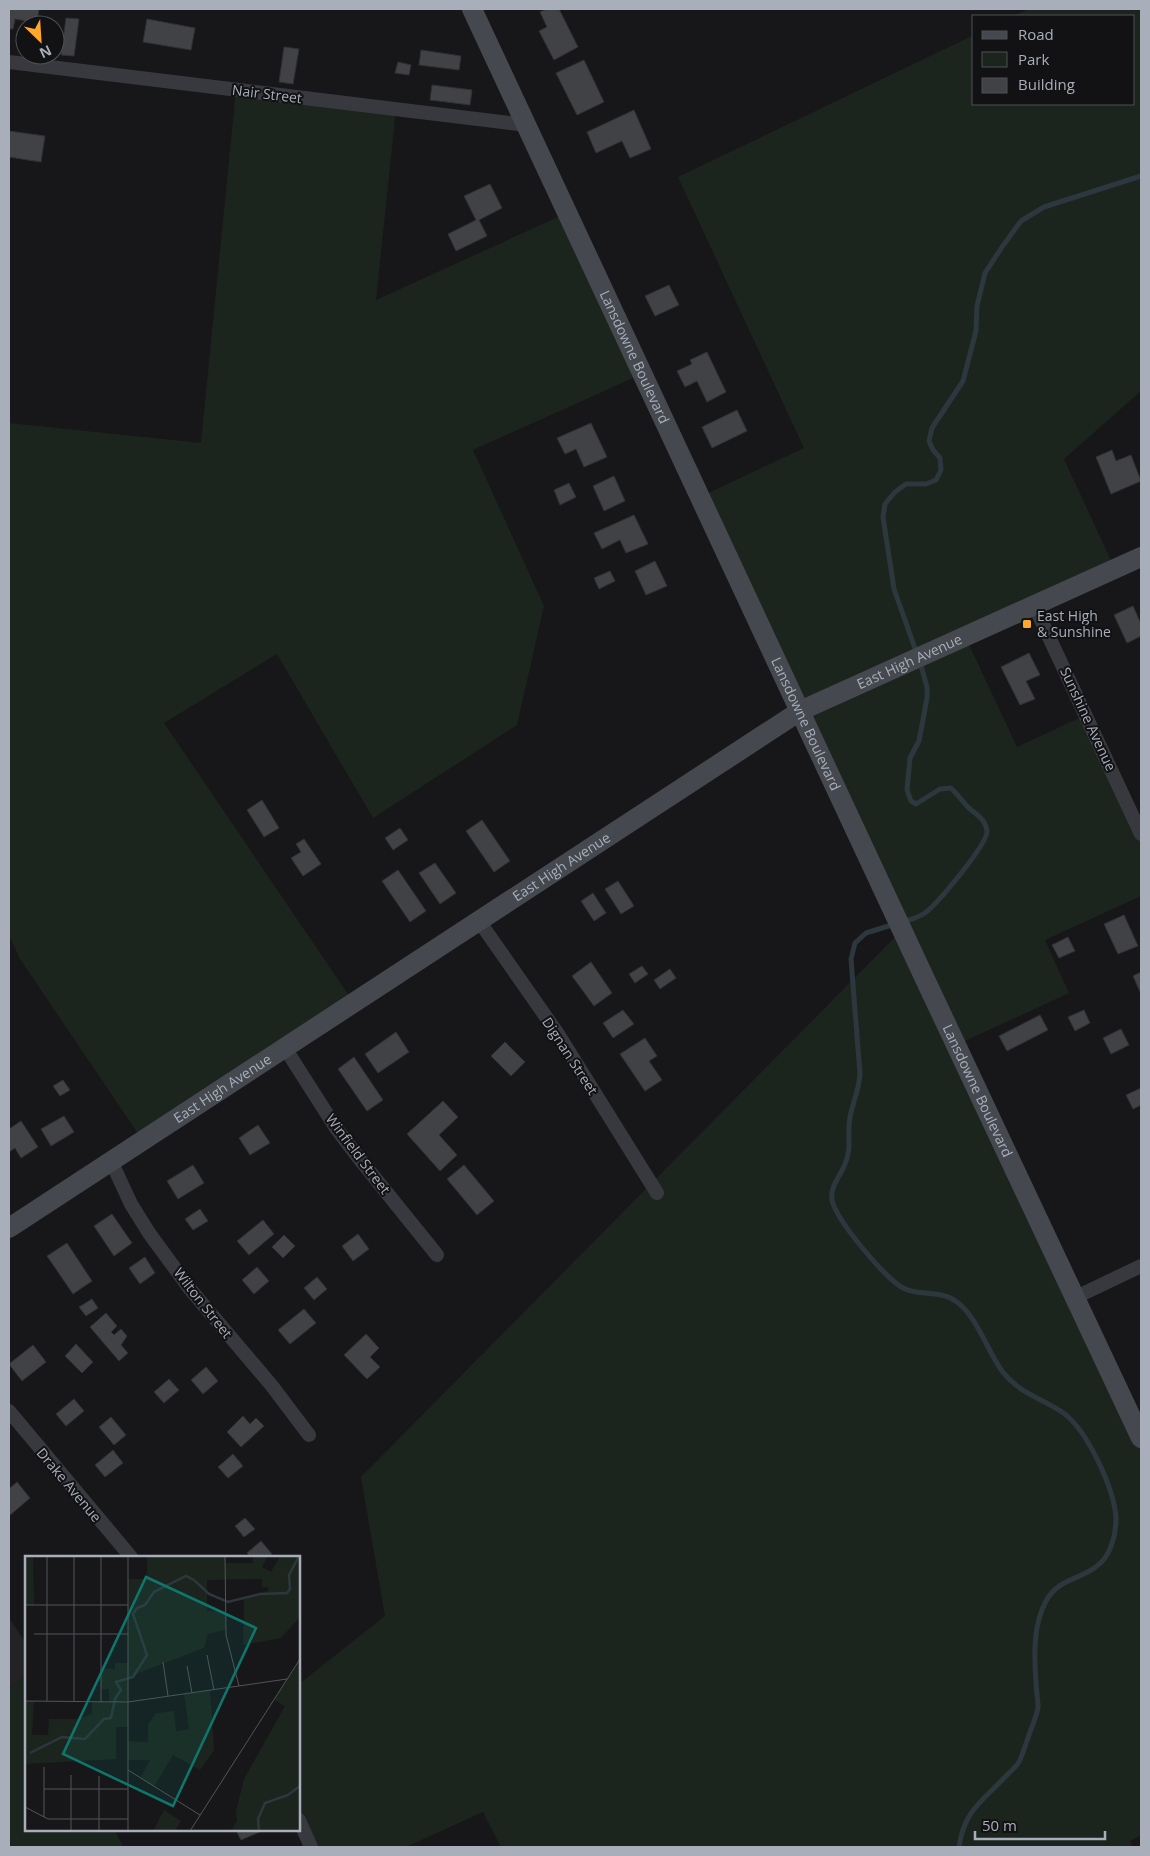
<svg xmlns="http://www.w3.org/2000/svg" width="1150" height="1856" font-family="'Open Sans',sans-serif">
<rect width="100%" height="100%" fill="#171719"/>
<polygon fill="#232326" points="9,1618 26,1643 26,1676 9,1688"/>
<g fill="#1c251d">
<polygon points="1029,9 1141,9 1141,391 1064,459 1115,569 965,636 1017,747 1086,715 1141,834 1141,896 1045,940 1069,993 956,1045 1141,1438 1141,1835 1130,1841 1133,1847 501,1847 483,1812 406,1847 311,1847 299,1820 299,1684 385,1616 361,1477 902,930 700,497 804,448 678,177 974,35 974,104 1134,104 1134,16 1013,16"/>
<polygon points="236,90 396,109 376,300 567,213 642,374 473,450 544,606 517,725 373,818 277,654 164,723 354,1003 143,1141 20,959 9,935 9,423 201,443"/>
<polygon points="26,1676 26,1830 115,1830 123,1847 9,1847 9,1688"/>
</g>
<g fill="none" stroke-linecap="round" stroke-linejoin="round">
<g stroke="#2c373e" stroke-width="5">
<polyline points="917,654 894,589 883,517 885,504 895,492 906,484 926,484 936,480 941,470 940,458 933,450 929,441 932,428 963,381 976,331 977,306 985,273 1002,247 1021,221 1044,207 1141,176"/>
<path d="M903 922C910 920 919 917 925 913 937 904 988 844 987 831 985 817 974 814 966 805 961 799 956 793 951 788L940 789 916 804 911 801 907 790 910 758 919 741 927 698V687L920 662"/>
<path d="M895 924 866 933 855 943 851 959 860 1074C859 1090 853 1102 850 1117 847 1133 852 1149 845 1164 840 1177 830 1186 832 1200 836 1220 887 1281 905 1289 922 1296 942 1290 957 1302 977 1317 987 1350 1002 1371 1020 1394 1039 1397 1062 1412 1087 1429 1114 1488 1116 1518 1116 1534 1111 1556 1097 1566 1080 1580 1059 1578 1046 1601 1033 1625 1034 1656 1036 1682 1036 1690 1038 1699 1038 1707 1037 1716 1032 1726 1029 1735 1026 1743 1023 1754 1019 1762 1016 1767 1010 1772 1006 1776 983 1801 964 1810 959 1847"/>
</g>
</g>
<g fill="#414246" stroke="#313135">
<polygon points="9,9 39,9 37,23 15,19 13,29 9,29"/>
<polygon points="547,9 559,9 578,47 554,60 539,31 547,27 540,12"/>
<polygon points="66,18 79,19 74,56 61,55"/>
<polygon points="147,19 195,28 191,50 143,42"/>
<polygon points="284,47 299,49 293,84 279,82"/>
<polygon points="421,50 461,56 459,70 419,65"/>
<polygon points="584,60 604,102 577,115 556,73"/>
<polygon points="398,62 411,65 409,75 395,73"/>
<polygon points="432,85 472,90 470,105 430,100"/>
<polygon points="634,110 651,149 630,158 622,141 596,153 587,132"/>
<polygon points="9,131 45,136 41,162 9,157"/>
<polygon points="490,184 502,208 479,220 487,236 456,251 448,234 476,220 464,196"/>
<polygon points="669,285 679,305 655,316 645,296"/>
<polygon points="707,352 726,392 707,402 697,381 685,387 677,371 692,364 690,360"/>
<polygon points="737,410 747,431 712,448 702,427"/>
<polygon points="591,423 607,457 584,467 576,449 565,454 557,438"/>
<polygon points="1112,450 1116,461 1131,455 1141,481 1111,494 1096,457"/>
<polygon points="614,476 625,501 604,511 593,486"/>
<polygon points="569,483 576,497 560,505 554,490"/>
<polygon points="634,515 648,544 626,553 620,540 602,549 594,533"/>
<polygon points="655,561 667,586 646,595 635,571"/>
<polygon points="610,571 615,581 599,589 594,578"/>
<polygon points="1133,606 1141,624 1141,636 1127,643 1114,615"/>
<polygon points="1029,653 1040,675 1026,681 1035,699 1020,705 1001,667"/>
<polygon points="262,800 279,828 264,837 247,810"/>
<polygon points="482,820 510,861 494,872 466,831"/>
<polygon points="400,828 408,840 393,850 385,838"/>
<polygon points="304,839 321,864 303,876 291,858 301,852 296,844"/>
<polygon points="435,863 456,893 440,904 419,873"/>
<polygon points="398,870 426,911 410,922 382,881"/>
<polygon points="618,881 634,906 621,914 605,889"/>
<polygon points="593,893 606,913 594,921 581,901"/>
<polygon points="1124,915 1138,946 1118,954 1104,924"/>
<polygon points="1068,937 1075,951 1059,958 1052,945"/>
<polygon points="591,962 612,993 594,1006 572,976"/>
<polygon points="642,966 648,974 635,983 629,974"/>
<polygon points="670,969 676,978 660,989 654,980"/>
<polygon points="1141,972 1141,994 1133,976"/>
<polygon points="623,1010 634,1024 613,1038 603,1023"/>
<polygon points="1084,1010 1090,1023 1075,1031 1068,1017"/>
<polygon points="1040,1015 1048,1030 1007,1051 999,1036"/>
<polygon points="1121,1029 1129,1045 1111,1054 1103,1038"/>
<polygon points="396,1032 409,1052 378,1073 365,1054"/>
<polygon points="645,1038 657,1056 649,1061 662,1080 645,1091 620,1054"/>
<polygon points="505,1042 525,1062 511,1076 491,1056"/>
<polygon points="354,1057 383,1100 367,1111 338,1069"/>
<polygon points="63,1080 70,1090 60,1096 53,1086"/>
<polygon points="1141,1088 1141,1105 1133,1109 1126,1095"/>
<polygon points="443,1101 458,1117 439,1135 457,1155 440,1171 407,1134"/>
<polygon points="64,1116 74,1132 51,1146 41,1129"/>
<polygon points="21,1121 38,1147 21,1158 15,1148 9,1152 9,1129"/>
<polygon points="258,1125 270,1143 250,1155 239,1138"/>
<polygon points="193,1165 204,1183 178,1199 167,1181"/>
<polygon points="464,1165 494,1201 477,1215 447,1179"/>
<polygon points="200,1209 208,1221 193,1230 185,1219"/>
<polygon points="112,1214 132,1243 114,1256 94,1226"/>
<polygon points="263,1220 274,1234 249,1255 237,1241"/>
<polygon points="358,1234 369,1249 353,1261 342,1246"/>
<polygon points="284,1235 295,1246 283,1258 272,1247"/>
<polygon points="67,1243 92,1281 73,1294 47,1256"/>
<polygon points="145,1257 155,1273 140,1284 129,1268"/>
<polygon points="257,1267 269,1281 254,1294 242,1280"/>
<polygon points="317,1277 327,1289 314,1300 304,1288"/>
<polygon points="92,1299 98,1308 86,1316 79,1307"/>
<polygon points="304,1309 316,1323 290,1344 278,1330"/>
<polygon points="106,1313 117,1326 111,1332 114,1335 121,1329 127,1336 121,1345 128,1353 119,1361 90,1327"/>
<polygon points="366,1334 379,1348 370,1357 380,1367 367,1379 344,1355"/>
<polygon points="76,1344 93,1362 82,1373 65,1356"/>
<polygon points="33,1345 46,1362 22,1381 9,1364"/>
<polygon points="206,1367 218,1381 203,1394 191,1380"/>
<polygon points="169,1379 179,1390 164,1403 154,1392"/>
<polygon points="74,1399 84,1411 66,1426 56,1414"/>
<polygon points="243,1416 250,1424 256,1418 264,1426 241,1447 227,1432"/>
<polygon points="111,1417 126,1435 114,1445 99,1427"/>
<polygon points="113,1450 123,1463 105,1477 95,1465"/>
<polygon points="233,1454 243,1466 228,1478 218,1467"/>
<polygon points="17,1482 30,1498 9,1516 9,1487 10,1488"/>
<polygon points="245,1518 255,1529 244,1537 235,1526"/>
<polygon points="261,1541 272,1554 268,1557 251,1557 247,1553"/>
<polygon points="236,1830 262,1830 262,1831 241,1840"/>
</g>
<g fill="none" stroke-linecap="round" stroke-linejoin="round">
<g stroke="#38393f" stroke-width="14">
<polyline points="9,62 526,125"/>
<polyline points="1034,605 1141,834"/>
<polyline points="479,921 558,1034 657,1193"/>
<polyline points="285,1048 336,1128 358,1157 437,1255"/>
<polyline points="111,1161 131,1204 149,1233 190,1289 272,1386 309,1435"/>
<polyline points="1074,1298 1141,1266"/>
<polyline points="9,1411 131,1557"/>
<polyline points="299,1820 311,1847"/>
</g>
<g stroke="#45484f" stroke-width="20">
<path id="s1" d="M472 9 924 977 1141 1438"/>
<path id="s2" d="M9 1228 800 711 1141 557"/>
</g>
</g>
<rect fill="#ffa829" stroke="#121214" stroke-width="2" x="1022" y="619" width="10" height="10" rx="2.5"/>
<g text-anchor="middle" stroke-width="4" stroke-linejoin="round" paint-order="stroke">
<g font-size="14" fill="#a8afba" stroke="#121214">
<text transform="translate(267 94) rotate(7)" y="5">Nair Street</text>
<text dy="5" stroke="none"><textPath href="#s1" startOffset="384">Lansdowne Boulevard</textPath></text>
<text dy="5" stroke="none"><textPath href="#s2" startOffset="1065">East High Avenue</textPath></text>
<text transform="translate(1088 719) rotate(65)" y="5">Sunshine Avenue</text>
<text dy="5" stroke="none"><textPath href="#s1" startOffset="789">Lansdowne Boulevard</textPath></text>
<text dy="5" stroke="none"><textPath href="#s2" startOffset="660">East High Avenue</textPath></text>
<text transform="translate(570 1056) rotate(57)" y="5">Dignan Street</text>
<text dy="5" stroke="none"><textPath href="#s2" startOffset="255">East High Avenue</textPath></text>
<text dy="5" stroke="none"><textPath href="#s1" startOffset="1194">Lansdowne Boulevard</textPath></text>
<text transform="translate(358 1154) rotate(53)" y="5">Winfield Street</text>
<text transform="translate(203 1303) rotate(52)" y="5">Wilton Street</text>
<text transform="translate(69 1485) rotate(50)" y="5">Drake Avenue</text>
</g>
<g font-size="14" fill="#a8afba" stroke="#121214" text-anchor="start">
<text x="1037" y="621">East High<tspan x="1037" dy="16">&amp; Sunshine</tspan></text>
</g>
</g>
<g transform="translate(25 1556)">
<rect width="275" height="275" fill="#171719"/>
<path d="M0 0H8L9 49H0ZM122 0H200V7H228V0H243L237 11 246 16 255 0H275V61L256 82 218 89 219 43 243 35V31H237V23L182 24V55H200V74L183 78 179 92 103 121V171H91V203L0 208V145H9L7 179H23L24 163H52L67 158V146H84V133H76V113H90V107H103V23H122ZM275 103V275H206L212 265 211 255 219 223 260 150 249 144ZM185 134 189 194 175 214 148 199 129 231 115 222 125 204H103V185L123 186V168L131 157 149 155 151 175 164 173 159 138ZM139 254 156 265 150 275H128Z" fill="#1c251d"/>
<path fill="none" stroke="#2c373e" stroke-width="2.5" d="M5 197 37 181 60 183 79 163 86 162 90 143 96 134 91 126 108 121 122 99 108 58 112 52 120 49 129 36 161 20 169 24 184 38 203 46 235 38 262 37 265 33 264 19 274 0M234 275 233 263 240 247 263 239 275 230"/>
<path fill="none" stroke="#515459" stroke-width="1" d="M22 0V145M49 0V145M76 0V146M103 0V275M200 0 201 79 214 130M0 49H103M9 78H103M182 99 189 134M138 106 143 140M162 110 167 137M0 145 103 146 262 123M19 211V261M103 214 175 259M46 219V275M74 220V275M19 233H103M0 251 23 263H103M165 275 275 103"/>
<path fill="#0f766e" fill-opacity="0.15" stroke="#0f766e" stroke-width="2.5" d="M121 21 231 72 148 250 38 198Z"/>
<rect width="275" height="275" fill="none" stroke="#a8afba" stroke-width="2.5"/>
</g>
<rect width="1150" height="1856" fill="none" stroke="#a8afba" stroke-width="20"/>
<rect x="972" y="15" width="162" height="90" fill="#121214" stroke="#4e5156"/>
<rect x="982" y="31" width="25" height="8" fill="#45484f" stroke="#4e5156"/>
<text x="1018" y="40" font-size="15" fill="#a8afba">Road</text>
<rect x="982" y="52" width="25" height="15" fill="#1c251d" stroke="#4e5156"/>
<text x="1018" y="65" font-size="15" fill="#a8afba">Park</text>
<rect x="982" y="78" width="25" height="15" fill="#414246" stroke="#4e5156"/>
<text x="1018" y="90" font-size="15" fill="#a8afba">Building</text>
<g transform="translate(40 40) rotate(155)"><circle r="24" fill="#121214" stroke="#4e5156"/>
<path d="M0-4L9 19L0 12L-9 19Z" fill="#ffa829"/>
<text y="-8" font-size="14" font-weight="bold" text-anchor="middle" fill="#a8afba">N</text>
</g>
<path d="M975 1831v8h130v-8" fill="none" stroke="#a8afba" stroke-width="2.5"/>
<text x="982" y="1831" font-size="15" fill="#a8afba" stroke="#121214" stroke-width="4" paint-order="stroke">50 m</text>
</svg>
